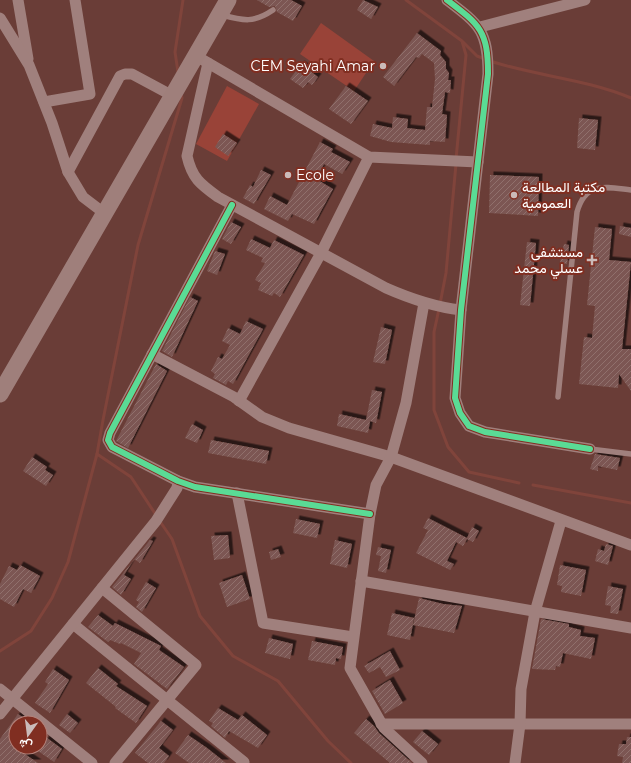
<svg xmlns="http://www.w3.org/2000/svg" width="631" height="763" font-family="Montserrat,Vazirmatn,sans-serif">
<defs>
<pattern id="building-hatch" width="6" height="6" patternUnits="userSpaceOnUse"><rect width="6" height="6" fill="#7c5752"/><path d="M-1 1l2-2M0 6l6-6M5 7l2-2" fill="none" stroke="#90706c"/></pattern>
<filter id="shadow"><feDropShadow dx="3.5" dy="-3.5" stdDeviation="0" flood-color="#0009"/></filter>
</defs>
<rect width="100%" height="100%" fill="#6a3d37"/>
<g fill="#994338">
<polygon points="321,23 374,61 354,91 300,54"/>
<polygon points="227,86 259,104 227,161 196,144"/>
</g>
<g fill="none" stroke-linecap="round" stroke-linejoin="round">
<g stroke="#80443b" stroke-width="3">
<polyline points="406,0 462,41 466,55 456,159"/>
<polyline points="463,42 477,56 485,59"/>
<path d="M490 61C536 76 586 79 631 98"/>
<polyline points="178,72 175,52 183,0"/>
<polyline points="440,304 446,273 456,164"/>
<polyline points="439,309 434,332 434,410 448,447 469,472 519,483"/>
<polyline points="97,454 131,477 156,515"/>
<polyline points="533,485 631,503"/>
<polyline points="159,520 172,539 200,616 233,656 278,681 328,741 351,763"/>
<polyline points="0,651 31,631 52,598 68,562 97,454 103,420 138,245 182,98 181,93"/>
</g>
</g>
<g fill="url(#building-hatch)" filter="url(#shadow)">
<polygon points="257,0 291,0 302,6 293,21 277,12 275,6 269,7"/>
<polygon points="363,0 378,7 371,19 357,10"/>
<polygon points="417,33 441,51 440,55 446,62 446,69 449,73 448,80 451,80 450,93 445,92 442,114 447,115 445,142 430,141 430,145 391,142 370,136 373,124 392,128 393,117 408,119 407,128 425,130 427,107 432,107 435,79 434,63 422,54 419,58 416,57 394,86 383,77"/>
<polygon points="301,64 318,77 312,85 308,82 303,88 290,79"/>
<polygon points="346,86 368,101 351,124 329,109"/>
<polygon points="579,118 598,120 595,150 577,148"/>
<polygon points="223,134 237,143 228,156 215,147"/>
<polygon points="320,142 333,149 331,152 350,162 342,174 324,164 316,179 333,189 314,224 292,214 288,221 264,209 270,196 287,205"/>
<polygon points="261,170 271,175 254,204 243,198 250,185 253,187"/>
<polygon points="490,175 539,177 538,216 489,213"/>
<polygon points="231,222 241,227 231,244 222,239"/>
<polygon points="620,226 631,228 631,237 619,234"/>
<polygon points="595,227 612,229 609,260 631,262 622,349 631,349 631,391 619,374 618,388 579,384 584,337 592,338 595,306 587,305"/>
<polygon points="251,239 270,248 274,240 304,255 280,297 274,293 272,296 258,290 261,283 255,280 265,263 261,262 263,258 246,250"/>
<polygon points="527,242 536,243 530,306 520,305"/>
<polygon points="564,244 569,245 567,264 560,263"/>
<polygon points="215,251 225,254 217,275 207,271"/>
<polygon points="190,297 198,301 172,357 162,351"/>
<polygon points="246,321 263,329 233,384 228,381 226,385 213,378 215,374 211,371 218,357 222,359 230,345 222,341 228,328 240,334"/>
<polygon points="381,327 392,330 385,364 373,362"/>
<polygon points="156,364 167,371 128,448 116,441"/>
<polygon points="372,390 382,392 376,423 370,421 368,433 337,426 339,414 366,420"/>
<polygon points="192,424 203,430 197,443 185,438"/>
<polygon points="211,440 269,451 266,464 208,453"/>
<polygon points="595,454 620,458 617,470 598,466 598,471 590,469"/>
<polygon points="32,457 47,467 45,470 53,475 46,486 23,471"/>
<polygon points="428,518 467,538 472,527 479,531 473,542 467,539 463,546 456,542 447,561 454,564 450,570 416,553 428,530 423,528"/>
<polygon points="296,519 320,524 317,538 293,533"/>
<polygon points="228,535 230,558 214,560 211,536"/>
<polygon points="150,540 153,541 140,563 134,559 124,575 131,579 121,595 112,587"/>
<polygon points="335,540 352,544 347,568 330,564"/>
<polygon points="606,544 613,546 608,565 595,561 598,549 604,551"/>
<polygon points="378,547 391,550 386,573 378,571 381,556 376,555"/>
<polygon points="278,549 281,557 271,560 269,552"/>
<polygon points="20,565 40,576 31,593 23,589 14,607 0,599 0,584 9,566 17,570"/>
<polygon points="560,565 586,570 581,596 561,592 562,586 557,585"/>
<polygon points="242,575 250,599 227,607 219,583"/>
<polygon points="146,582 156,588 142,612 136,607 139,602 136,600"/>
<polygon points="608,586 623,589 618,614 610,613 611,606 605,605"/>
<polygon points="419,598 443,604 462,606 454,633 413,625"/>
<polygon points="392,613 414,618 410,640 387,635"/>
<polygon points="98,615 113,626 115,623 161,646 159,650 184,667 167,689 134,664 141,653 121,643 120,644 110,640 108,642 88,627"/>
<polygon points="541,619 569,624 569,627 581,630 580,636 595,638 591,659 563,653 560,667 556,666 555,670 532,669"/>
<polygon points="269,638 293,644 290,659 265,653"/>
<polygon points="312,641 343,647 341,659 336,658 335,665 308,660"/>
<polygon points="390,651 400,670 386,677 380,667 369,673 364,666"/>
<polygon points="98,668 118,684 116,686 147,706 136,723 115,708 116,707 86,683"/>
<polygon points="53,669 69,680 50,713 35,703 48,684 45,682"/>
<polygon points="390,680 403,703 385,714 372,691"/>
<polygon points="218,708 238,720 242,715 267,735 258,748 229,731 225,738 211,726 213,723 209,721"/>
<polygon points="18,714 31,723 16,723 16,748 38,763 0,763 0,739"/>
<polygon points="67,714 78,723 70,733 59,725"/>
<polygon points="366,719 374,726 379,733 412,763 390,763 354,733"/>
<polygon points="161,721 173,730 159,748 169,756 164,763 148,763 135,753"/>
<polygon points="422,731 438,744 429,755 413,742"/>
<polygon points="188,735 207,748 226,763 189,763 175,753"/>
<polygon points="627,737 631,737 631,763 622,763 623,757 617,756 619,744 626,744"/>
<polygon points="47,738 62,749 54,762 38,751"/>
</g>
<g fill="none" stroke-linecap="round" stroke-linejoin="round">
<g stroke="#a0807d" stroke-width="5.5">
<path d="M222 15C244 21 254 23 273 10"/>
<path d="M558 397 577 212C586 181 605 187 631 190"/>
<polyline points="590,449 631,454"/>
</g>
<g stroke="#a0807d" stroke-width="11">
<polyline points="18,0 28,59"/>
<path d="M447 0C480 25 488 31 488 74L461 310 455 398 460 413 469 426 485 432 590 449"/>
<polyline points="0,18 29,65 52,123 68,172 83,197 104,213"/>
<polyline points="480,27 585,0"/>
<polyline points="203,60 369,157 478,162"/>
<path d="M208 63 187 156C192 178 200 184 218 197L386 288C411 299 434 307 461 310"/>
<polyline points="44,102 90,94 75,0"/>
<polyline points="68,172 120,76 125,74 132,74 173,96"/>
<polyline points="232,205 110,433 108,440 112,447 178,481 195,487 370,514"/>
<polyline points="152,354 234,397 262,417 289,428 391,457 631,545"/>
<polyline points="239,401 321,253 369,157"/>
<polyline points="237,493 263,623 353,637"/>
<polyline points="361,581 631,628"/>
<polyline points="102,588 196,665 115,763"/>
<polyline points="73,624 244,762"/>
<polyline points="0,689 92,763"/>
<polyline points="0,714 156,521 177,488 178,481"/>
<polyline points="381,724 631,724"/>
<polyline points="422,763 384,728 350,668 370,514 376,485 391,457 406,403 424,303"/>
<polyline points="515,763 520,724 521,689 535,612 561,521"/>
</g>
<polyline stroke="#9f7f7b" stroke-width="17" points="0,394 228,0"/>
<defs>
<g id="cycleway">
<path d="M447 0C480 25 488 31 488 74L461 310 455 398 460 413 469 426 485 432 590 449"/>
<polyline points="232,205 110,433 108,440 112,447 178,481 195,487 370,514"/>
</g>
</defs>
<use href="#cycleway" stroke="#802e21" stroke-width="8"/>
<use href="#cycleway" stroke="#5adb95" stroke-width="6"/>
</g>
<g fill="#cbbbb9" stroke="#802e21" stroke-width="1.5">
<circle cx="383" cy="66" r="4"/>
<circle cx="288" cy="175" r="4"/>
<circle cx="514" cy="195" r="4"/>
<path d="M590 254h4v4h4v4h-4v4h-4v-4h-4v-4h4z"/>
</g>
<g text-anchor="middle" stroke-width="4" stroke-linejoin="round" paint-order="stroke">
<g font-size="14" fill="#fff" stroke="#802e21" text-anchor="end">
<text x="375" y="71">CEM Seyahi Amar</text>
<text x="296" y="180" text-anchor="start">Ecole</text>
<text x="522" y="192" text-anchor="start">مكتبة المطالعة<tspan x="522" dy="16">العمومية</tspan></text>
<text x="583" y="257">مستشفى<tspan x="583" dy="16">عسلي محمد</tspan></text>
</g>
</g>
<g transform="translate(28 735) rotate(194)"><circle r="19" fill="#802e21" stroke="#b3827a"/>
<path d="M0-3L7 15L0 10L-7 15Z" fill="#cbbbb9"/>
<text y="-6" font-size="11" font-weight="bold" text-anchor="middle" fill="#ffffff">ش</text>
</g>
</svg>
